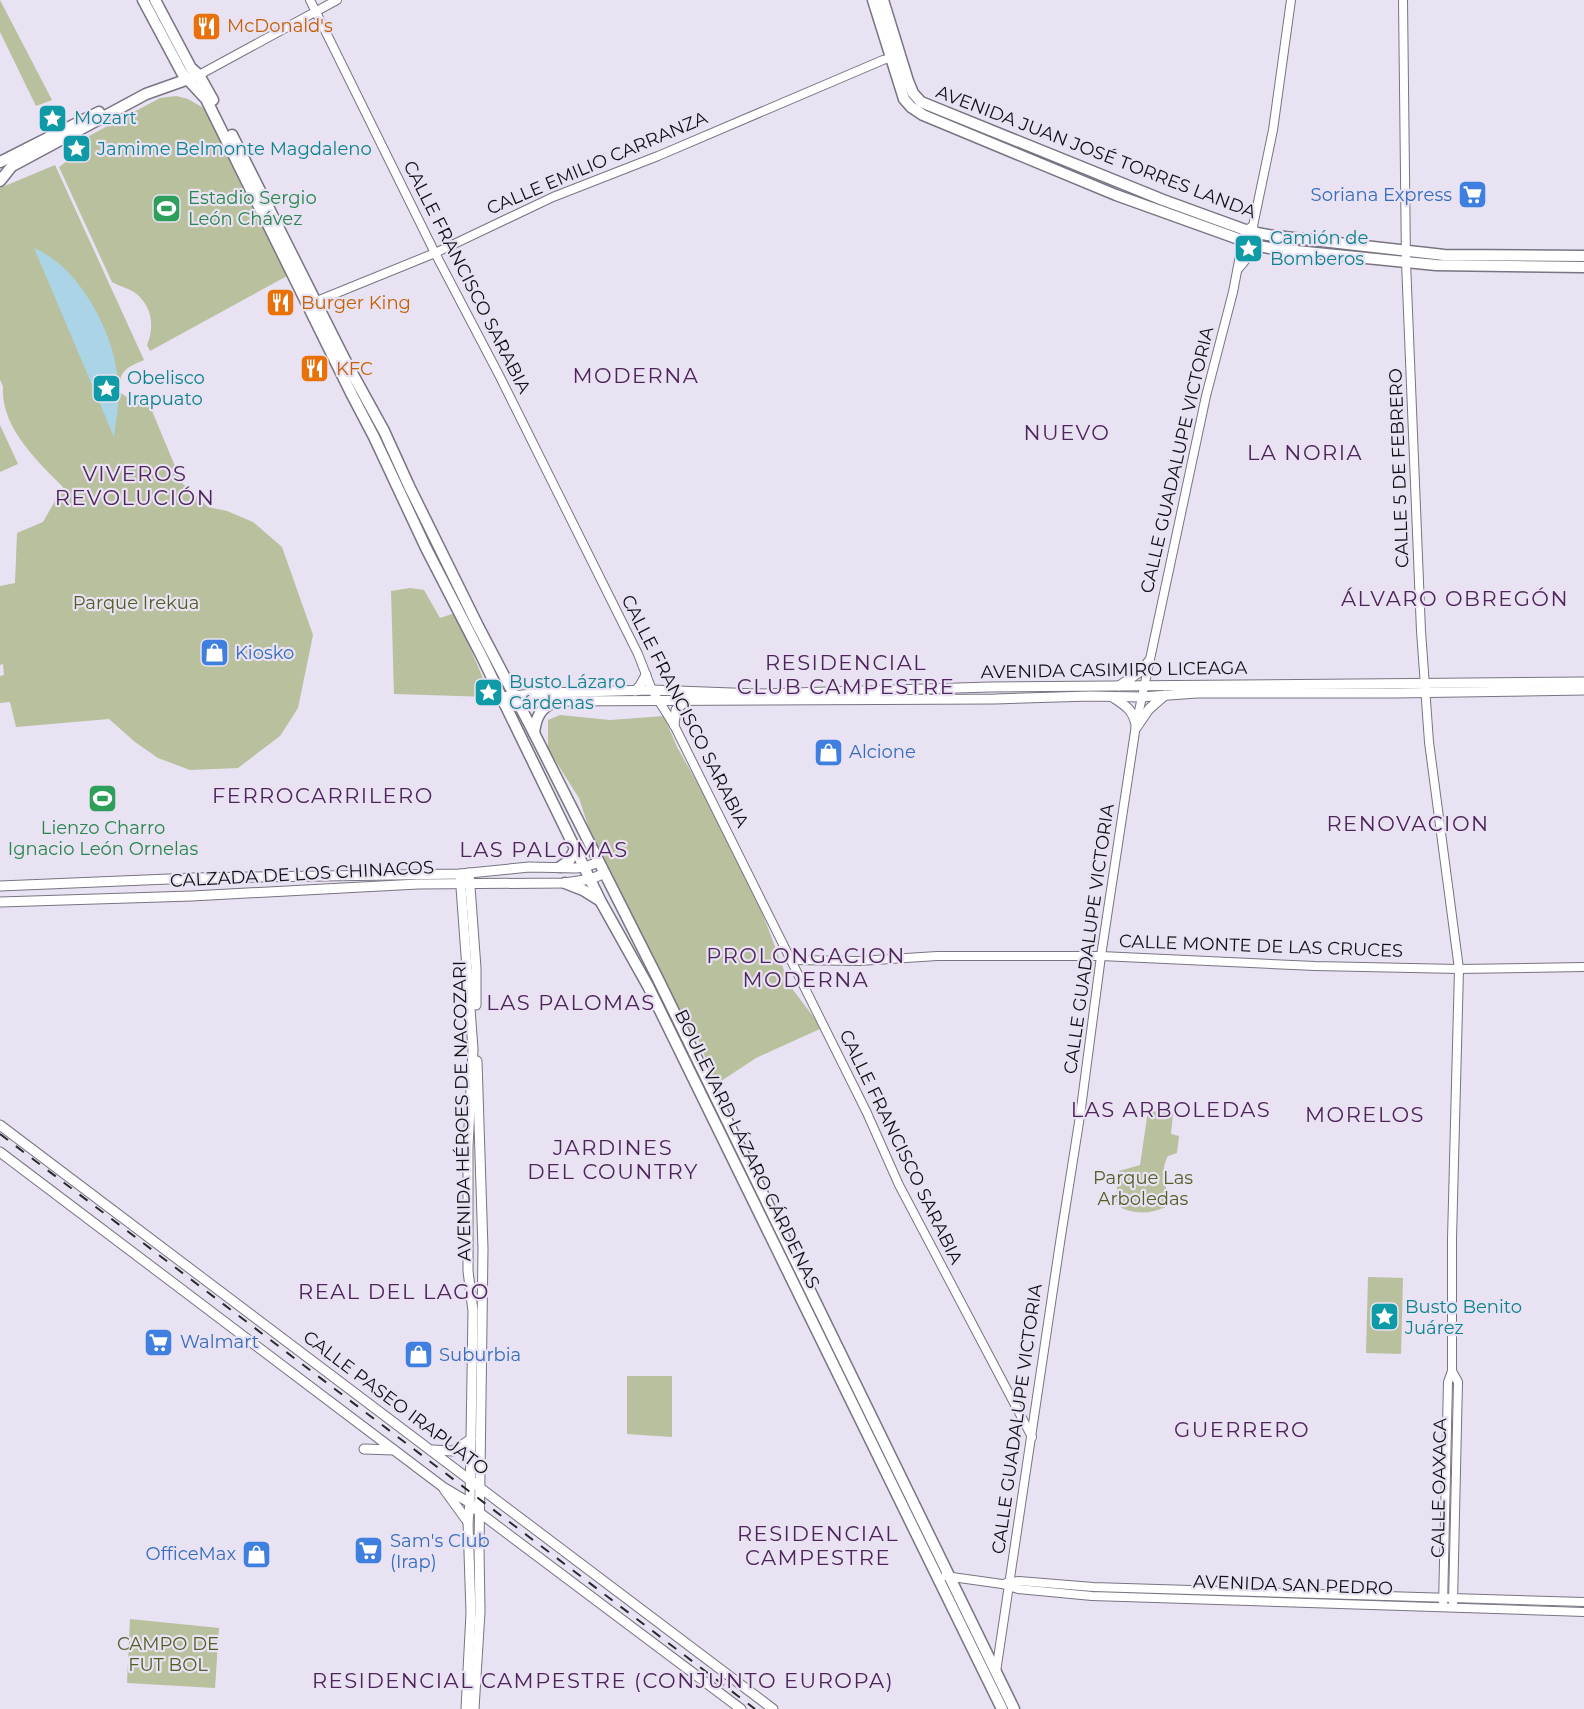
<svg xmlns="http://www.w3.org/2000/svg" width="1584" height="1709" font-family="Montserrat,sans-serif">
<rect width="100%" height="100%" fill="#e8e2f2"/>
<g fill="#b8c09e">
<polygon points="0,0 52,100 36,106 0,32"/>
<path d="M176 96 188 99 205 109 237 169 287 276 150 351 147 345C155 326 152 305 134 292 127 288 119 286 112 282L59 167 74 156 71 150 74 144 160 98Z"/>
<path d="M55 165 144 360C126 368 119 370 119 392L127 397 145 394 182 483 208 507 227 511 253 522 282 547 313 635 298 708 280 736 238 768 190 770 158 758 135 742 109 719 16 727 10 702 0 703V676L4 675 3 664 0 665V586L15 583 17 533 43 522 63 487C38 462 0 427 3 386L0 380V188Z"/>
<polygon points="0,425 18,464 0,472"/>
<polygon points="410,588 424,590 440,618 455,613 491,697 394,694 391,591"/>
<polygon points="560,715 610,720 664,716 677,747 701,789 758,902 790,986 822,1028 756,1058 715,1085 700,1043 671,997 598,856 579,798 548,749 548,720"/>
<path d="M1148 1111 1173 1113 1171 1134 1179 1136 1177 1153 1168 1156C1158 1173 1170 1187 1166 1207 1150 1214 1134 1215 1118 1206L1116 1199 1119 1171 1140 1165Z"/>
<polygon points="1368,1277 1403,1278 1401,1354 1366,1353"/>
<polygon points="627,1376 672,1376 672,1437 627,1434"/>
<polygon points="130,1619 219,1628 215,1688 127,1683"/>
</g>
<path fill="#abd4e7" d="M34 248C80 267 115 334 118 382 120 401 116 419 114 437Z"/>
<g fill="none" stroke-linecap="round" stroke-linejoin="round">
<defs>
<g id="tertiary">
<polyline points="310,0 435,253 499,375 638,654 652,690 674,725 867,1113 899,1185 1032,1437"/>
<polyline points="1403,0 1406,262 1421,631 1429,742 1459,969 1452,1239 1452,1371 1448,1382 1443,1607"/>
<polyline points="199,75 337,0"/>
<path d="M1238 269C1249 257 1259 243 1253 226L1273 130 1291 0"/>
<polyline points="312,303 435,253 553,197 658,156 883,60 897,56"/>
<polyline points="792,960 859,961 937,956 1101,956 1315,966 1459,969 1584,967"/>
<polyline points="1452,1371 1458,1382 1453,1603"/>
<polyline points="945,1576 1002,1584 1018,1589 1092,1596 1584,1612"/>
<polyline points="1006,1583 1019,1581 1093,1587 1584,1602"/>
<polyline points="996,1672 1061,1236 1080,1116 1101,956 1136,725 1206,396 1233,292 1243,240 1246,230 1253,226"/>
</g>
<g id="secondary">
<polyline points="1119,686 1141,671 1149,661"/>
<polyline points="635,691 640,686 646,675"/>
<polyline points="501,697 545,693 652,690 758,694 990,687 1584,682"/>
<path d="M1114 698C1126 706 1133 710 1136 725"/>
<polyline points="504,704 557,701 995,699 1090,696 1141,697 1197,693 1395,693 1584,690"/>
<polyline points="674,725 676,710 687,699"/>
<polyline points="1136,728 1149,709 1165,695"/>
<polyline points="469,873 476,968 476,1005"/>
<polyline points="460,874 473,1049 468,1147 468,1271 473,1311 470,1503 468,1522 471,1613 466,1709"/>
<polyline points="0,886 193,878 460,874 529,867 576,868 585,867 599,862"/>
<polyline points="0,902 192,896 418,884 565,883 591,879 605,873"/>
<polyline points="0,1125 773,1709"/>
<polyline points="0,1152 443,1487 470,1503 480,1513 741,1709"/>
<polyline points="364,1449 394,1450"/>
<polyline points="433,1450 453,1451 471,1439"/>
<polyline points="444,1489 468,1522"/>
<polyline points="474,1709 480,1612 479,1547 483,1249 477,1061"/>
</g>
<g id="primary">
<polyline points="143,0 182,73 206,99 352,395 374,437 426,548 481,655 601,902 648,986 1002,1709"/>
<polyline points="155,0 191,68 199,75 213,100"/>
<polyline points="873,0 904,99 911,107 923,115 1116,195 1258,246 1276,249 1436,265 1584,267"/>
<polyline points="883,0 908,81 913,93 921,102 1163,200 1251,232 1268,235 1444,255 1584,256"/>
<polyline points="232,135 346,362 384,431 409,486 478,626 534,733 659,981 1014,1709"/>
<polyline points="0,162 99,112"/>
<polyline points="0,181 12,166 146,94 194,77"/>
<path d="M534 733C536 716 541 707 557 701"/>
<polyline points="560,867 569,861 576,847"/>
<polyline points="565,883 583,890 599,900"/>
</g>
</defs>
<use href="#tertiary" stroke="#797482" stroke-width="10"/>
<use href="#secondary" stroke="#797482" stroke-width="11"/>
<use href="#primary" stroke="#797482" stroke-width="13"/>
<use href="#tertiary" stroke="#fff" stroke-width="8"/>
<use href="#secondary" stroke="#fff" stroke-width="9"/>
<use href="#primary" stroke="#fff" stroke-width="10"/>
<polyline stroke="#2a272e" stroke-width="2" stroke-dasharray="10 10" stroke-linecap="butt" points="0,1134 755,1709"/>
</g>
<defs>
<symbol id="restaurant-square" viewBox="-11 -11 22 22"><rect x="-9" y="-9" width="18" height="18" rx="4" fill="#e8710a" stroke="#e8e2f2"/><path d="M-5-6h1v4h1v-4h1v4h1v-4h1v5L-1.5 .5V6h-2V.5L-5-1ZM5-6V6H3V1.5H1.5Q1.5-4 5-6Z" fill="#fff"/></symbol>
<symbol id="sight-square" viewBox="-11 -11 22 22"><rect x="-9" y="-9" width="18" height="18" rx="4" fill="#0f9aa8" stroke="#e8e2f2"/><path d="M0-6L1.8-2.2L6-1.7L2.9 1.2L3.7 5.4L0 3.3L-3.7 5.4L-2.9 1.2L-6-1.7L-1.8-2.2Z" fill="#fff"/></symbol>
<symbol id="supermarket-square" viewBox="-11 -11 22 22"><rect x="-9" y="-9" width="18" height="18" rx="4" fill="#3f7fe0" stroke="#e8e2f2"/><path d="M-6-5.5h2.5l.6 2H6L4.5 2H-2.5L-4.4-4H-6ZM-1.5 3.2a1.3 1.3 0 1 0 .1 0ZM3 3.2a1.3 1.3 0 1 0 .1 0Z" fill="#fff"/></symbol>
<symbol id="stadium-square" viewBox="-11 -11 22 22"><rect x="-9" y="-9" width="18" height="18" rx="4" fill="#2e9e5b" stroke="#e8e2f2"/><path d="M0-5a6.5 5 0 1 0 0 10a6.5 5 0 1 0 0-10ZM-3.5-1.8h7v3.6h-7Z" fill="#fff"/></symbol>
<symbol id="shop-square" viewBox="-11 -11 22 22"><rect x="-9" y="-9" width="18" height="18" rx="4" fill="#3f7fe0" stroke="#e8e2f2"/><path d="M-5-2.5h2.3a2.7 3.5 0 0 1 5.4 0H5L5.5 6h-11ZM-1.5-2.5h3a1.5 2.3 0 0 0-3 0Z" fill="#fff"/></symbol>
</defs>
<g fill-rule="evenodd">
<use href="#restaurant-square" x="190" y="10" width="33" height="33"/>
<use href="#sight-square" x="36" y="102" width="33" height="33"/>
<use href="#sight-square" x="60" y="132" width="33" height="33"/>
<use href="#supermarket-square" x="1456" y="178" width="33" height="33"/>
<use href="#stadium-square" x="150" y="192" width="33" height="33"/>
<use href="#sight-square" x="1232" y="232" width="33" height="33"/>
<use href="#restaurant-square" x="264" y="286" width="33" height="33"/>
<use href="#restaurant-square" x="298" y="352" width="33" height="33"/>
<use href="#sight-square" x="90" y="372" width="33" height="33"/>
<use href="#shop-square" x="198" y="636" width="33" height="33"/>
<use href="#sight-square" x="472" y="676" width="33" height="33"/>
<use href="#shop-square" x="812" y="736" width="33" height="33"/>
<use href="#stadium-square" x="86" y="782" width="33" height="33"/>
<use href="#sight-square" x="1368" y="1300" width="33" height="33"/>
<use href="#supermarket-square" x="142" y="1326" width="33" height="33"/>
<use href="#shop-square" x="402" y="1338" width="33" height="33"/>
<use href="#supermarket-square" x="352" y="1534" width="33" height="33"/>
<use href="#shop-square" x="240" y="1538" width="33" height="33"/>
</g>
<g text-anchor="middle" stroke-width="4.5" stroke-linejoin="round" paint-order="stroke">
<g font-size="18" fill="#c56008" stroke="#e8e2f2" text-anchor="start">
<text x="227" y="32">McDonald's</text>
<text x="301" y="309">Burger King</text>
<text x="336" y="375">KFC</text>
</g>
<g font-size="18" fill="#0d838f" stroke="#e8e2f2" text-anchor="start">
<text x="74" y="124">Mozart</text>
<text x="97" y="155">Jamime Belmonte Magdaleno</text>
<text x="1270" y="244">Camión de<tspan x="1270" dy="21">Bomberos</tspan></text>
<text x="127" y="384">Obelisco<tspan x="127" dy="21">Irapuato</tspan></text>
<text x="509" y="688">Busto Lázaro<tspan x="509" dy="21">Cárdenas</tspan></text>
<text x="1405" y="1313">Busto Benito<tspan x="1405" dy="21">Juárez</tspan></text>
</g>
<g font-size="18" fill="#121015" stroke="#e8e2f2">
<text transform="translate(1096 152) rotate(21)" y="6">AVENIDA JUAN JOSÉ TORRES LANDA</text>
<text transform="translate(597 163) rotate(-23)" y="6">CALLE EMILIO CARRANZA</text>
<text transform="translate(467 277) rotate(63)" y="6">CALLE FRANCISCO SARABIA</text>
<text transform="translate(1177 460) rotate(-77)" y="6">CALLE GUADALUPE VICTORIA</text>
<text transform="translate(1399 468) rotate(-92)" y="6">CALLE 5 DE FEBRERO</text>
<text transform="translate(1114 670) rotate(-1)" y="6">AVENIDA CASIMIRO LICEAGA</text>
<text transform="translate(685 711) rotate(63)" y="6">CALLE FRANCISCO SARABIA</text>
<text transform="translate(302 874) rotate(-3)" y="6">CALZADA DE LOS CHINACOS</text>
<text transform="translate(1089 939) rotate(-82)" y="6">CALLE GUADALUPE VICTORIA</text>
<text transform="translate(1261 946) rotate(2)" y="6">CALLE MONTE DE LAS CRUCES</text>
<text transform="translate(462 1111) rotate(-91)" y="6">AVENIDA HÉROES DE NACOZARI</text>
<text transform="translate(901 1147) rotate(64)" y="6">CALLE FRANCISCO SARABIA</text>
<text transform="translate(747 1149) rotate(64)" y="6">BOULEVARD LÁZARO CÁRDENAS</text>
<text transform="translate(396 1403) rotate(37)" y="6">CALLE PASEO IRAPUATO</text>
<text transform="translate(1017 1419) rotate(-82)" y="6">CALLE GUADALUPE VICTORIA</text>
<text transform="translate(1439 1488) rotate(-89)" y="6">CALLE OAXACA</text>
<text transform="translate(1293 1585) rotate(2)" y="6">AVENIDA SAN PEDRO</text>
</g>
<g font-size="18" fill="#366cbe" stroke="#e8e2f2" text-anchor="start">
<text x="1452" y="201" text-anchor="end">Soriana Express</text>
<text x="235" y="659">Kiosko</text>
<text x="849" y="758">Alcione</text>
<text x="180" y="1348">Walmart</text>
<text x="439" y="1361">Suburbia</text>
<text x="390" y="1547">Sam's Club<tspan x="390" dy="21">(Irap)</tspan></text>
<text x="236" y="1560" text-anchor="end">OfficeMax</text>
</g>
<g font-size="18" fill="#27864d" stroke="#e8e2f2" text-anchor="start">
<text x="188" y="204">Estadio Sergio<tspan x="188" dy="21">León Chávez</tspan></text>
<text x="103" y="834" text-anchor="middle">Lienzo Charro<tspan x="103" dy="21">Ignacio León Ornelas</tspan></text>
</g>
<g font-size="18" fill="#535e25" stroke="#e8e2f2">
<text x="136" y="609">Parque Irekua</text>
<text x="1143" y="1184">Parque Las<tspan x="1143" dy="21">Arboledas</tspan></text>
<text x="168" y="1650">CAMPO DE<tspan x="168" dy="21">FUT BOL</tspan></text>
</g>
<g font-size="21" letter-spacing="1.5" fill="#4e255b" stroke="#e8e2f2">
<text x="636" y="383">MODERNA</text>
<text x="1067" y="440">NUEVO</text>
<text x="1305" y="460">LA NORIA</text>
<text x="135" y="481">VIVEROS<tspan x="135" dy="24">REVOLUCIÓN</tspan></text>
<text x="1455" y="606">ÁLVARO OBREGÓN</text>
<text x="846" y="670">RESIDENCIAL<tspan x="846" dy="24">CLUB CAMPESTRE</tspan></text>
<text x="323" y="803">FERROCARRILERO</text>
<text x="1408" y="831">RENOVACION</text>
<text x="544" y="857">LAS PALOMAS</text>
<text x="806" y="963">PROLONGACION<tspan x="806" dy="24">MODERNA</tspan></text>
<text x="571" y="1010">LAS PALOMAS</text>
<text x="1171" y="1117">LAS ARBOLEDAS</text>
<text x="1365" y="1122">MORELOS</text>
<text x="613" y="1155">JARDINES<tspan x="613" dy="24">DEL COUNTRY</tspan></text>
<text x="394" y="1299">REAL DEL LAGO</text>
<text x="1242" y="1437">GUERRERO</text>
<text x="818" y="1541">RESIDENCIAL<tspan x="818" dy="24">CAMPESTRE</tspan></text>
<text x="603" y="1688">RESIDENCIAL CAMPESTRE (CONJUNTO EUROPA)</text>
</g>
</g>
</svg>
